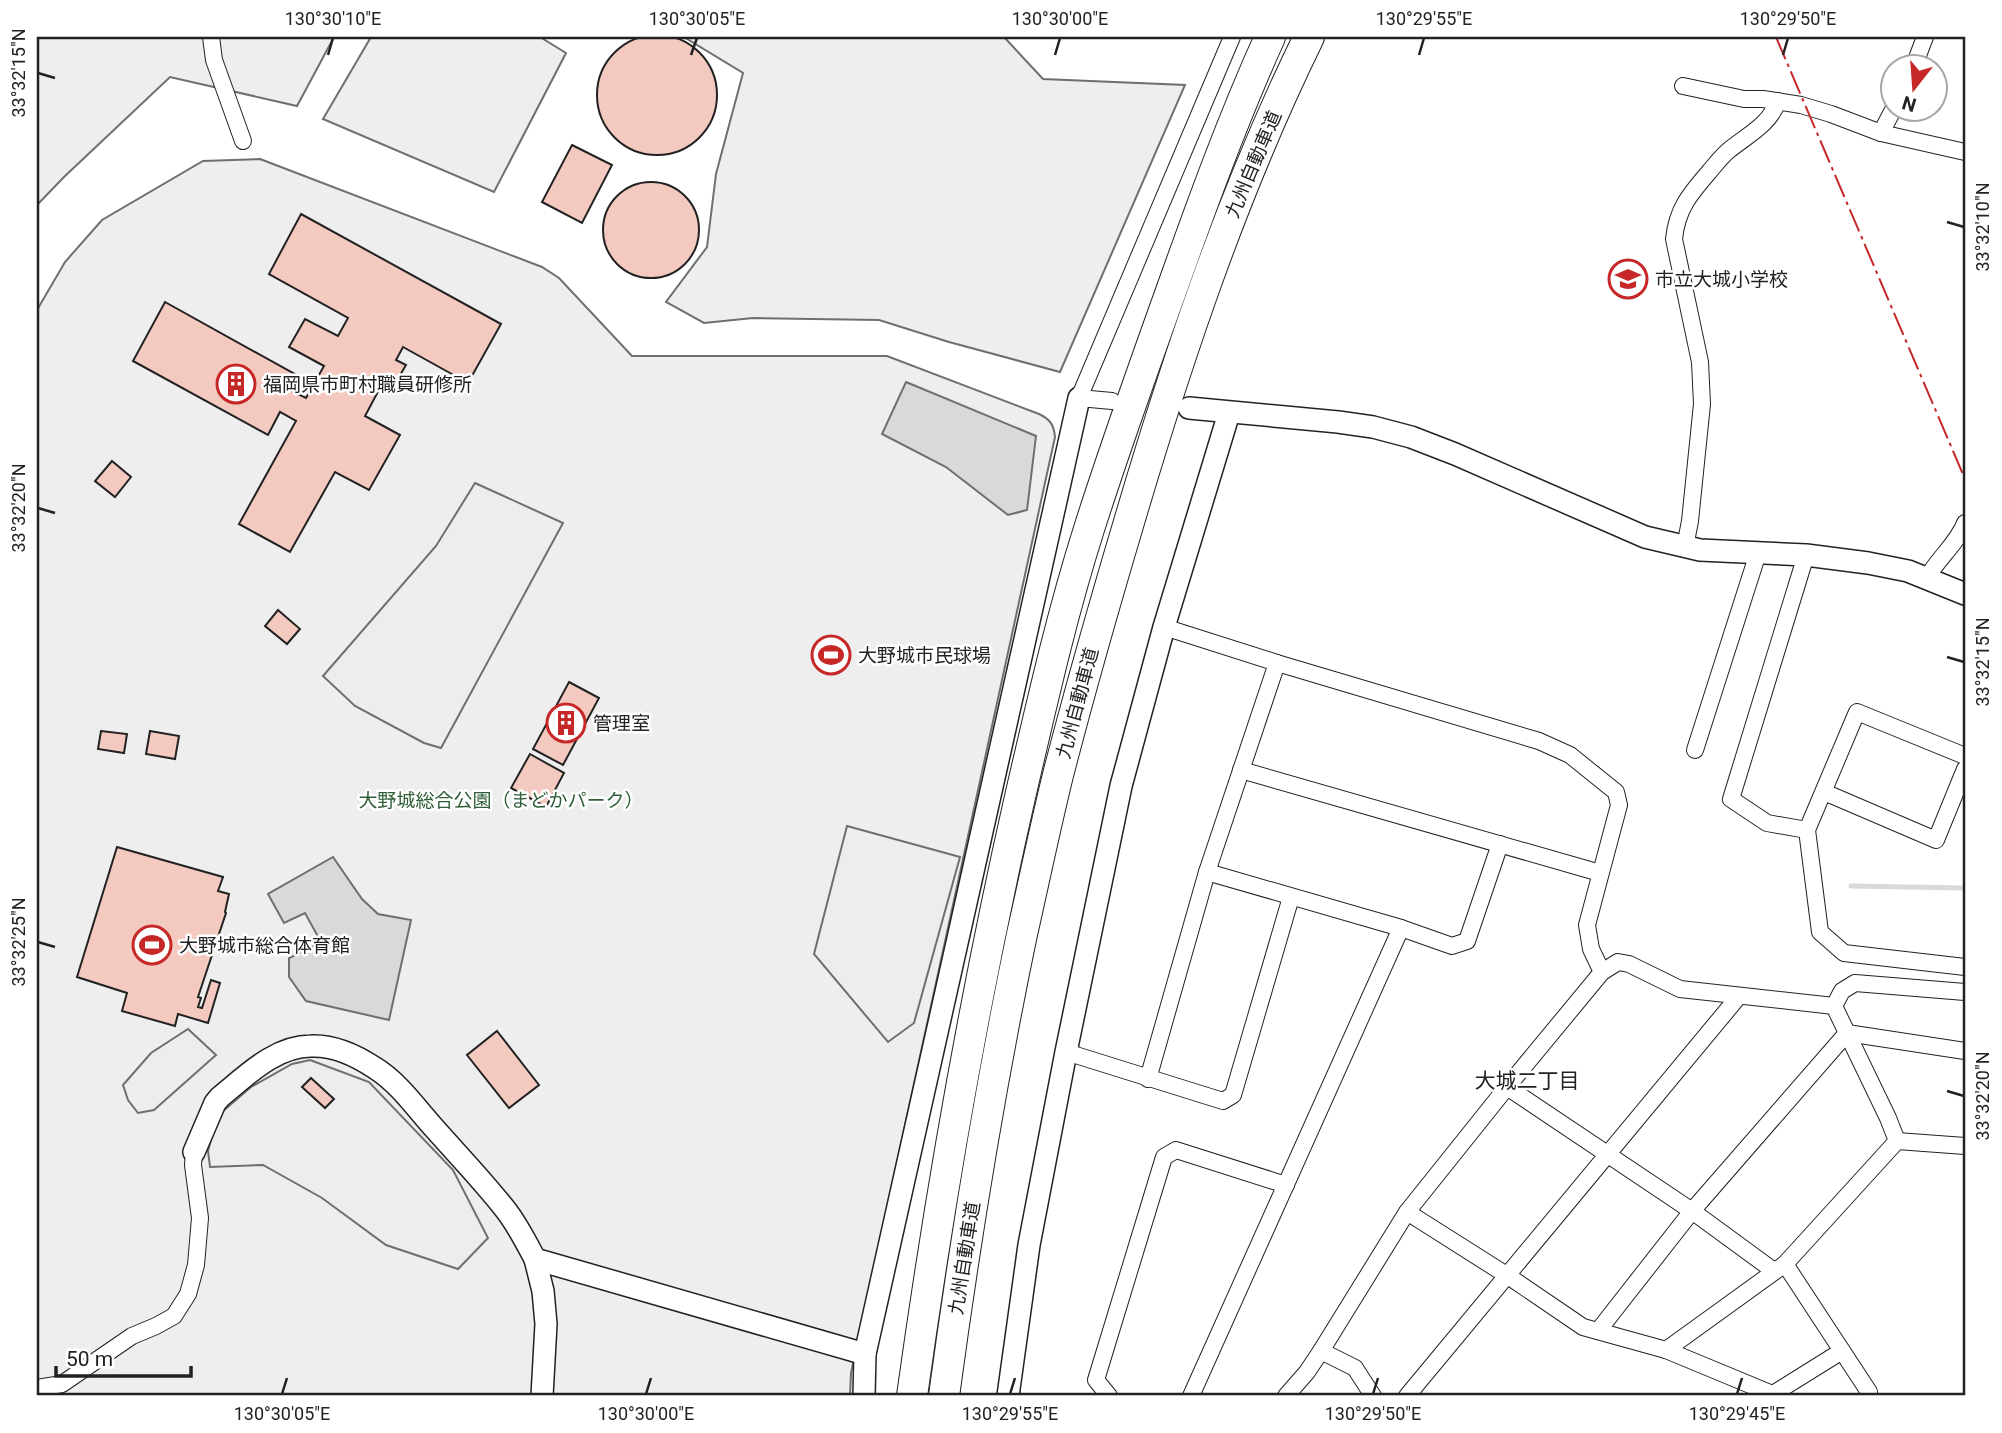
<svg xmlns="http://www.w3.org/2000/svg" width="2002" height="1433" font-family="Roboto,'Noto Sans JP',sans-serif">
<rect width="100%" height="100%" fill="#fff"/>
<g fill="#eee" stroke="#6f6f6f" stroke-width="2">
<polygon points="37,37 334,37 297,106 170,77 64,177 37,205"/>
<polygon points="371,37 540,37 566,53 494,192 323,119"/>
<polygon points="684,37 1004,37 1043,79 1185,85 1060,372 949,342 879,320 753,318 704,323 666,302 707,247 716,174 743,73"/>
<path d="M260 159 542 267 559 278 632 356H887L1039 414C1050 419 1054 425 1055 437L851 1373 850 1396H37V310L65 262 102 220 203 161Z"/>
</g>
<g fill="#ededed" stroke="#6f6f6f" stroke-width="2">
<polygon points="475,483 563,523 441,748 424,743 355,706 323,676 436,546"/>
<polygon points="847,826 960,857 914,1023 888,1042 814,954"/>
<polygon points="188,1029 216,1055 154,1110 138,1113 128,1100 123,1085 151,1053"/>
<polygon points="310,1060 369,1082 453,1170 488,1238 458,1269 386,1245 322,1198 263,1165 210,1167 208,1151 213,1132 222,1112 251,1087 292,1064"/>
</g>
<g fill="#d9d9d9" stroke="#6f6f6f" stroke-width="2">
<polygon points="906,382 1036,436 1027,510 1008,515 946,467 882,434"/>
<polygon points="333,857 362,899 378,914 411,920 389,1020 306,1001 289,977 289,958 321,942 305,913 284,923 268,894"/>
</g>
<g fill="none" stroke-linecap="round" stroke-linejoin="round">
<polyline stroke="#d9d9d9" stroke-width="5" points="1851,886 1965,888"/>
</g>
<g fill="#f3c9c0" stroke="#222" stroke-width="2">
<circle cx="657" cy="95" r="60"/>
<polygon points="572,145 612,165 582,223 542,202"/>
<circle cx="651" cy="230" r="48"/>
<polygon points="301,214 501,324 468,383 403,347 396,360 406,365 391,391 381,386 365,416 400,435 369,490 335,472 290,552 239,524 296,421 280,412 268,435 133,361 165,302 300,377 292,391 306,398 324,366 289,347 305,319 338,336 348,318 269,274"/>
<polygon points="112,461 131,477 115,497 95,481"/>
<polygon points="278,610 300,629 287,644 265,626"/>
<polygon points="569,682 599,698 563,765 533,749"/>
<polygon points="101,731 127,734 124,753 98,749"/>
<polygon points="150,731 179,736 175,759 146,754"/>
<polygon points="530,754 564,773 546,807 511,788"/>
<polygon points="117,847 223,877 218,891 229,894 225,912 226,913 198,997 201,998 198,1007 202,1008 211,980 220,983 208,1023 178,1014 175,1026 122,1011 127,993 77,977"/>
<polygon points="497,1031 539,1085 509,1108 467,1055"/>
<polygon points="311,1078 334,1099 325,1108 302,1087"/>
</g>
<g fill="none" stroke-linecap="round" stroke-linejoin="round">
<defs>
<g id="minor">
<polyline points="211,37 214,60 243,141"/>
<polyline points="1914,66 1925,37"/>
<polyline points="1683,86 1744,99 1763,99 1801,105 1831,114 1881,133 1965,152"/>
<polyline points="1881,133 1894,108"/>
<polyline points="1112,401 1079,398 1232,37"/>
<path d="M1685 547 1690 521 1702 404 1700 362 1674 239C1677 209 1690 194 1709 172 1715 165 1721 157 1728 151 1747 135 1769 126 1778 101"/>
<polyline points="1806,555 1731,799 1767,823 1807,830"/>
<path d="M1927 578C1938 558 1957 544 1965 523"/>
<polyline points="1164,627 1277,663 1539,741 1570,755 1616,792 1619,805 1587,925 1591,949 1602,972"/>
<polyline points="1695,750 1758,553"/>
<polyline points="1965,756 1857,712 1807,830 1820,932 1844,953 1965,967"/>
<polyline points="1241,770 1600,873"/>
<polyline points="1824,792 1936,840 1965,769"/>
<polyline points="1207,872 1401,928 1452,946 1467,941 1500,844"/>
<polyline points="1834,1006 1842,991 1855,983 1965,992"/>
<polyline points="1847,1033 1965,1051"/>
<polyline points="1066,1052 1223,1101 1233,1095 1291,897"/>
<polyline points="1148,1079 1207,872 1277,663"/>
<polyline points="1507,1087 1692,1211 1774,1271"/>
<polyline points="1897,1141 1965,1146"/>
<polyline points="1407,1212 1508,1276 1583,1327 1666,1350 1777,1396"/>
<polyline points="1785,1264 1869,1392 1868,1396"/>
<polyline points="1598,1331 1692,1211 1847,1033"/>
<polyline points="37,1388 62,1384 132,1336 156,1326 174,1316 188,1294 196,1265 200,1218 193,1165 194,1152"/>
<polyline points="1773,1394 1842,1351"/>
<polyline points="1109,1396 1096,1380 1164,1157 1176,1150 1286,1185"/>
<polyline points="1191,1396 1401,928"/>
<polyline points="1286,1396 1307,1372 1321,1351"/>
<polyline points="1373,1396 1355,1368 1321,1351 1407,1212 1507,1087 1602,972 1618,962 1629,964 1680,989 1834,1006 1888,1118 1897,1141 1785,1264 1666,1350"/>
<polyline points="1407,1396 1739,996"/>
</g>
<g id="tertiary">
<polyline points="1189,408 1338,422 1373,427 1411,437 1455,454 1645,537 1700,550 1806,555 1868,563 1908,571 1965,594"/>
<path d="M194 1152 215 1103 220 1097C246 1076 275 1046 311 1046 333 1045 357 1056 375 1068 399 1083 416 1108 435 1129 458 1155 483 1181 505 1209 517 1224 526 1242 535 1259L865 1354"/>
<polyline points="535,1259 543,1291 546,1324 542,1396"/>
<polyline points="864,1396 865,1354 1079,398"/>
<polyline points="1008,1396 1029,1245 1066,1052 1121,786 1164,627 1229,413"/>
</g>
<g id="motorway">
<path d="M912 1396C940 1195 975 995 1020 797 1041 707 1061 617 1089 529 1114 450 1142 372 1170 294 1201 207 1232 121 1270 37"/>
<path d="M944 1396C965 1241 990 1087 1022 934 1034 881 1045 828 1058 775 1080 690 1104 606 1129 522 1178 356 1233 192 1309 37"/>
</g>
</defs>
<use href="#minor" stroke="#222" stroke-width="18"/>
<use href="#tertiary" stroke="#222" stroke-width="24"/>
<use href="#motorway" stroke="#222" stroke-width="32"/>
<use href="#minor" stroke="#fff" stroke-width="16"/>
<use href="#tertiary" stroke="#fff" stroke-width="21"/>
<use href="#motorway" stroke="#fff" stroke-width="30"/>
<polyline stroke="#c62828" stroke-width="2" stroke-dasharray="24 5 3.5 5" stroke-linecap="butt" points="1776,37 1965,479"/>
</g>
<path fill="none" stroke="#222" stroke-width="2.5" d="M328 55 333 38M691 55 697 38M1055 55 1060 38M1419 55 1424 38M1783 55 1788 38M38 73 55 78M1947 222 1964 227M38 508 55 513M1947 657 1964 662M38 942 55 947M1947 1091 1964 1096M282 1394 287 1378M646 1394 651 1378M1010 1394 1015 1378M1373 1394 1378 1378M1737 1394 1742 1378"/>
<defs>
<symbol id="school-ring" viewBox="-11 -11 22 22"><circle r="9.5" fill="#fff" stroke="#c62828" stroke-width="1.5"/><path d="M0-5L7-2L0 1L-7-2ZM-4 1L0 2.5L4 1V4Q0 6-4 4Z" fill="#c62828"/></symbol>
<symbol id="building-ring" viewBox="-11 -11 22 22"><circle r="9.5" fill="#fff" stroke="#c62828" stroke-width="1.5"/><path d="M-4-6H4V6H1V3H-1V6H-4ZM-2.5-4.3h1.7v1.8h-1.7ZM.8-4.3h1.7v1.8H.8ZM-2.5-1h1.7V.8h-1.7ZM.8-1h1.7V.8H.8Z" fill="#c62828"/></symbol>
<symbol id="stadium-ring" viewBox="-11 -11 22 22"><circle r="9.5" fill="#fff" stroke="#c62828" stroke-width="1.5"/><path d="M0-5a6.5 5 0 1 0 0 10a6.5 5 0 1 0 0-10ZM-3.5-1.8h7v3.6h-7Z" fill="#c62828"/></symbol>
</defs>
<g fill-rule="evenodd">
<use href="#school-ring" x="1606" y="257" width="44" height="44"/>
<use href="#building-ring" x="214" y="362" width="44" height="44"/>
<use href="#stadium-ring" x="809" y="633" width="44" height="44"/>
<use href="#building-ring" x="544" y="701" width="44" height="44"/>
<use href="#stadium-ring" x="130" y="923" width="44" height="44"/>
</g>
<g text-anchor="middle" stroke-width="5" stroke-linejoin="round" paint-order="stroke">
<g font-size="19" fill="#222" stroke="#fff">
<text transform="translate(1253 164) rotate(-67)" y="7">九州自動車道</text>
<text transform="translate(1077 703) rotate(-75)" y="7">九州自動車道</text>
<text transform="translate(964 1258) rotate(-81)" y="7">九州自動車道</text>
</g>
<g font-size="19" fill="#222" stroke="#fff" text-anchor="start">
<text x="1655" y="286">市立大城小学校</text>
<text x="263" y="391">福岡県市町村職員研修所</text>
<text x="858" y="662">大野城市民球場</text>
<text x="593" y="730">管理室</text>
<text x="179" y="952">大野城市総合体育館</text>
</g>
<g font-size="19" fill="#2f5e38" stroke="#fff">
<text x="501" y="807">大野城総合公園（まどかパーク）</text>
</g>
<g font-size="21" fill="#222" stroke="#fff">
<text x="1527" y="1088">大城二丁目</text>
</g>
</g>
<rect width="2002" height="1433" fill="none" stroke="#ffffff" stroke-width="77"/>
<g transform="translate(1914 88) rotate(197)"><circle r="33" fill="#ffffff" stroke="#a7a7a7" stroke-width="2"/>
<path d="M0-5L12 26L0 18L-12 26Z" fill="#c62828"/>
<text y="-10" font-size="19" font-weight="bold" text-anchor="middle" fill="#222222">N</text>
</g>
<path d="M56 1366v10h135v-10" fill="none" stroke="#222222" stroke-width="3.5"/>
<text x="66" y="1366" font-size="21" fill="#222222" stroke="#ffffff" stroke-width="5" paint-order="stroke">50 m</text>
<rect x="38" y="38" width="1926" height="1356" fill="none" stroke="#222" stroke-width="2.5"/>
<g font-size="18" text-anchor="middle" fill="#222">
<text x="333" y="25">130°30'10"E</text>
<text x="697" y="25">130°30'05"E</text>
<text x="1060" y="25">130°30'00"E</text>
<text x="1424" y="25">130°29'55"E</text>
<text x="1788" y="25">130°29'50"E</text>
<text transform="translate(19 73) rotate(-90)" y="6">33°32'15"N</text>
<text transform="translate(1983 227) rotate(-90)" y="6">33°32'10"N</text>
<text transform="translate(19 508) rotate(-90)" y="6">33°32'20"N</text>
<text transform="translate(1983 662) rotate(-90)" y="6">33°32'15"N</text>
<text transform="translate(19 942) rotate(-90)" y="6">33°32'25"N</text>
<text transform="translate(1983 1096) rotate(-90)" y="6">33°32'20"N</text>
<text x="282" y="1420">130°30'05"E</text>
<text x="646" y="1420">130°30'00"E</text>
<text x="1010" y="1420">130°29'55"E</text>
<text x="1373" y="1420">130°29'50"E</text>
<text x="1737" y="1420">130°29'45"E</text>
</g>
</svg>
